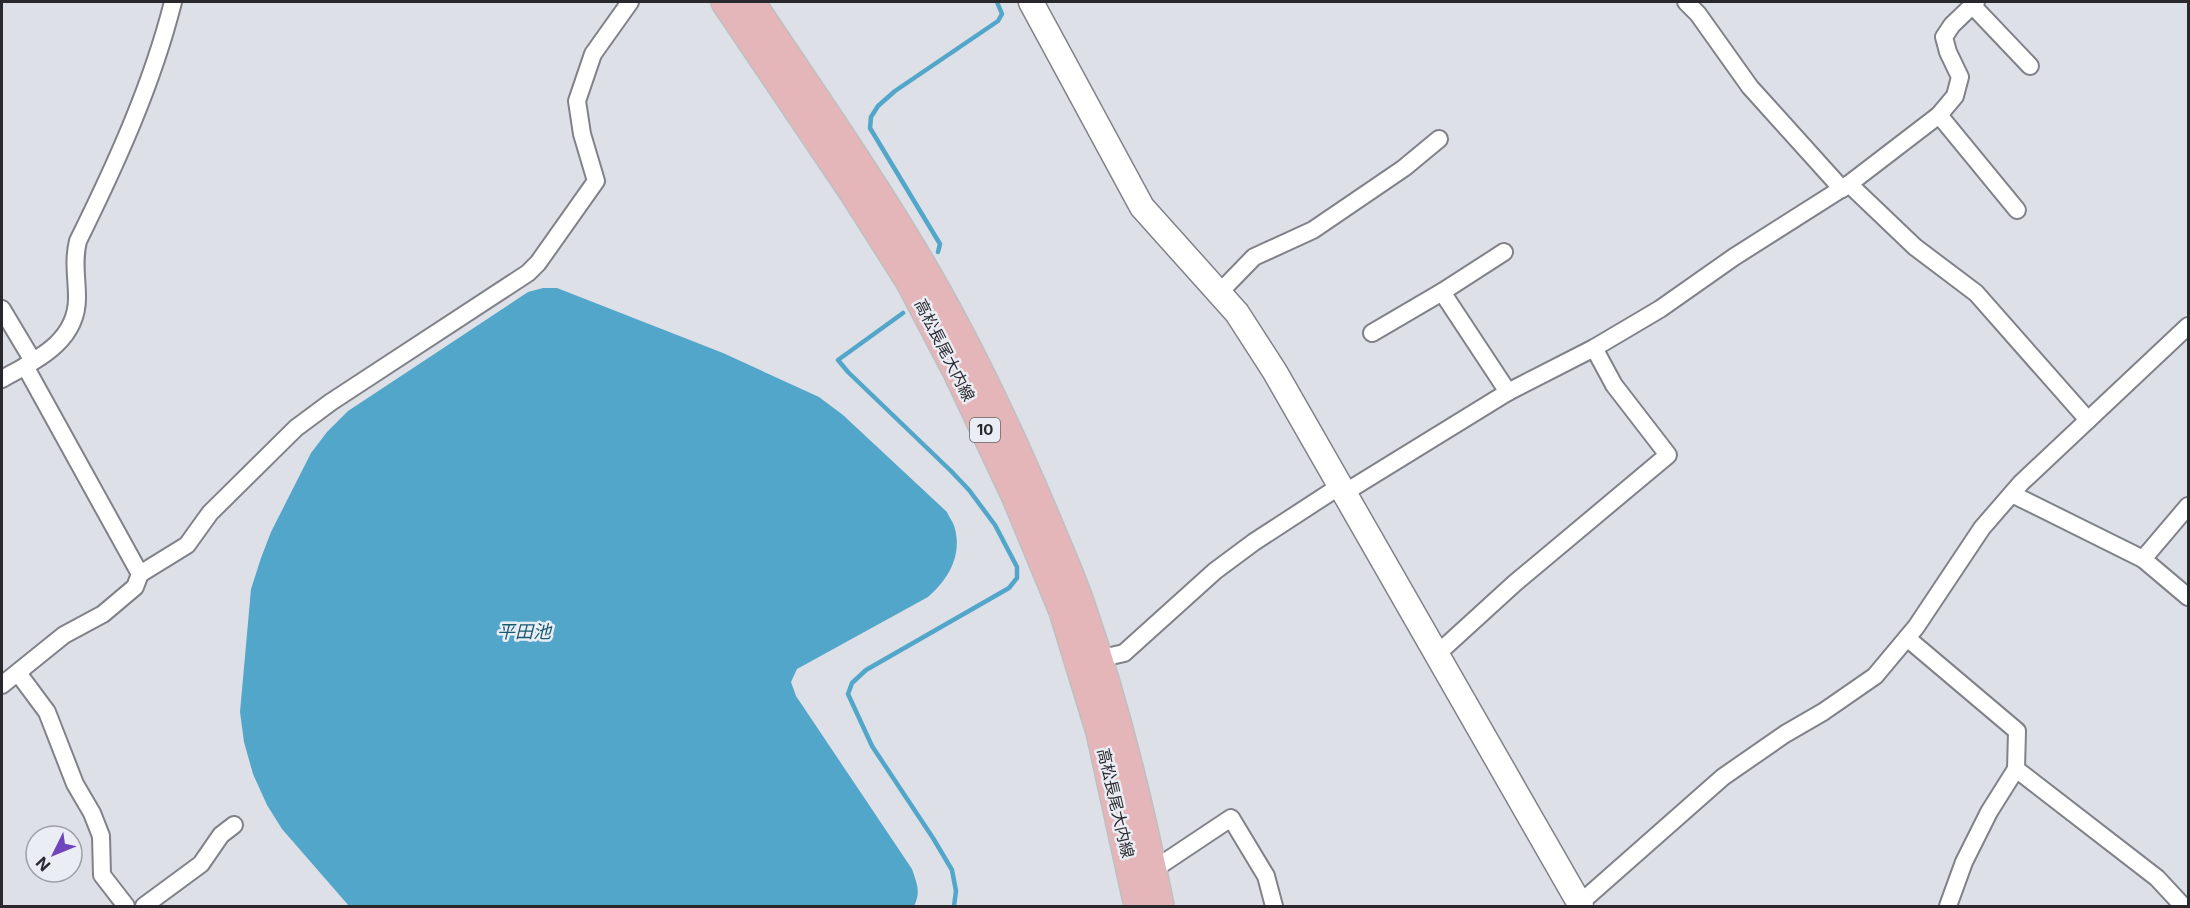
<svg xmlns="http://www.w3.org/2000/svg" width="2190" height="908" font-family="Inter,'Noto Sans JP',sans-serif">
<rect width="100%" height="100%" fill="#dee0e8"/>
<path fill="#52a6c9" d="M543 288H557L723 353 819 397 843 415 947 512C949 517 954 523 955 529 962 556 948 580 928 597L797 669 791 682 796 696 912 869C917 884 921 892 914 906H349L282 829 267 805 253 774 244 742 240 712 251 589 261 558 271 532 311 453 327 432 348 411 528 292Z"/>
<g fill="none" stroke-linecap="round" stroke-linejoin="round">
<g stroke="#52a6c9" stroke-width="4.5">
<polyline points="938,252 940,244 870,128 871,117 878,106 895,91 998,21 1002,14 997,2"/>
<polyline points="903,313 838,360 848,372 951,471 969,490 995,525 1017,567 1017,578 1009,588 866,670 852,683 848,694 872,746 933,838 952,870 956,891 954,906"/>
</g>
<defs>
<g id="street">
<polyline points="1686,2 1698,14 1750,87 1842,189"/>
<polyline points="1972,5 2030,66"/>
<polyline points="1939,115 2017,210"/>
<polyline points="1849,184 1915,247 1976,293 2088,420"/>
<polyline points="1442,292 1508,392"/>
<polyline points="1219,293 1254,257 1313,230 1404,168 1439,139"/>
<polyline points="2,309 33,361"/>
<polyline points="1372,333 1442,292 1504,252"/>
<polyline points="25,366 140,574"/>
<path d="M2 379C36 360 77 342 77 298 77 278 73 261 78 241 116 164 152 85 173 2"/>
<polyline points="1344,493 1508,392 1594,348 1660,309 1734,257 1849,184 1939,115 1955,96 1960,77 1948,52 1944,37 1952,25 1976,2"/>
<polyline points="2012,494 2143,559 2188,597"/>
<polyline points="2143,559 2188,506"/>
<polyline points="1907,638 2017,731 2016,769 2157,878 2183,906"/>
<polyline points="1436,655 1515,583 1668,455 1614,385 1594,348"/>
<polyline points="1098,659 1124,653 1215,571 1254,542 1340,486"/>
<polyline points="18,673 47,712 75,784 92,813 101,836 102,875 126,906"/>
<polyline points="2,685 64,635 103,614 135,587 140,574 187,545 210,513 296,428 331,402 528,273 538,263 596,181 582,134 577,101 593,54 630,2"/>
<polyline points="1153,870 1231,818 1266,876 1274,906"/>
<polyline points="1579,904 1723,777 1785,734 1823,712 1875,676 1916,627 1982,528 2021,483 2188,326"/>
<polyline points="144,906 201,864 221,835 234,825"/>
<polyline points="1948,906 1964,862 1989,812 2016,769"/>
</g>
<polyline id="secondary" points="1031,2 1142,207 1237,313 1275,372 1581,906"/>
<g id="primary">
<polyline points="725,2 853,192 910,282 957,372 1015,495 1063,611 1100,732 1138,906"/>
<path d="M751 2C810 91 872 179 926 272 973 353 1013 439 1049 525 1060 552 1072 578 1081 605 1115 703 1140 805 1160 906"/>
</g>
</defs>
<use href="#street" stroke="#818289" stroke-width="20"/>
<use href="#secondary" stroke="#818289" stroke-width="27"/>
<use href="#primary" stroke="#bfbfc0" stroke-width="30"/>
<use href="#street" stroke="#fff" stroke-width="16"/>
<use href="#secondary" stroke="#fff" stroke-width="24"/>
<use href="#primary" stroke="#e4b6ba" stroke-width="27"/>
</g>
<g text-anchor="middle" stroke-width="5" stroke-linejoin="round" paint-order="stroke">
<rect fill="#ebedf5" stroke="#636469" stroke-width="1.5" x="970" y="418" width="30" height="24" rx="4.5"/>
<g font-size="15" font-weight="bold" fill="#29292d">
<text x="985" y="435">10</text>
</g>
<g font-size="16" fill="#29292d" stroke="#ebedf5">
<text transform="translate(945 350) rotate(63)" y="6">高松長尾大内線</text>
<text transform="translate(1116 803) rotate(77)" y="6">高松長尾大内線</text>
</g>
<g font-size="18" font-style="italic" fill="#165a72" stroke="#ebedf5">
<text x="524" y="638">平田池</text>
</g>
</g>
<rect width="2190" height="908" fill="none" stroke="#29292d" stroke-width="6"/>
<g transform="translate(54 854) rotate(227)"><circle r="28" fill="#ebedf5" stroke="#9d9fa5" stroke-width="1.5"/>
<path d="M0-4.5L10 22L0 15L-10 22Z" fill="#6f44bc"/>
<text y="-9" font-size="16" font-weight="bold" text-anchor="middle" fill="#29292d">N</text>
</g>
</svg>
